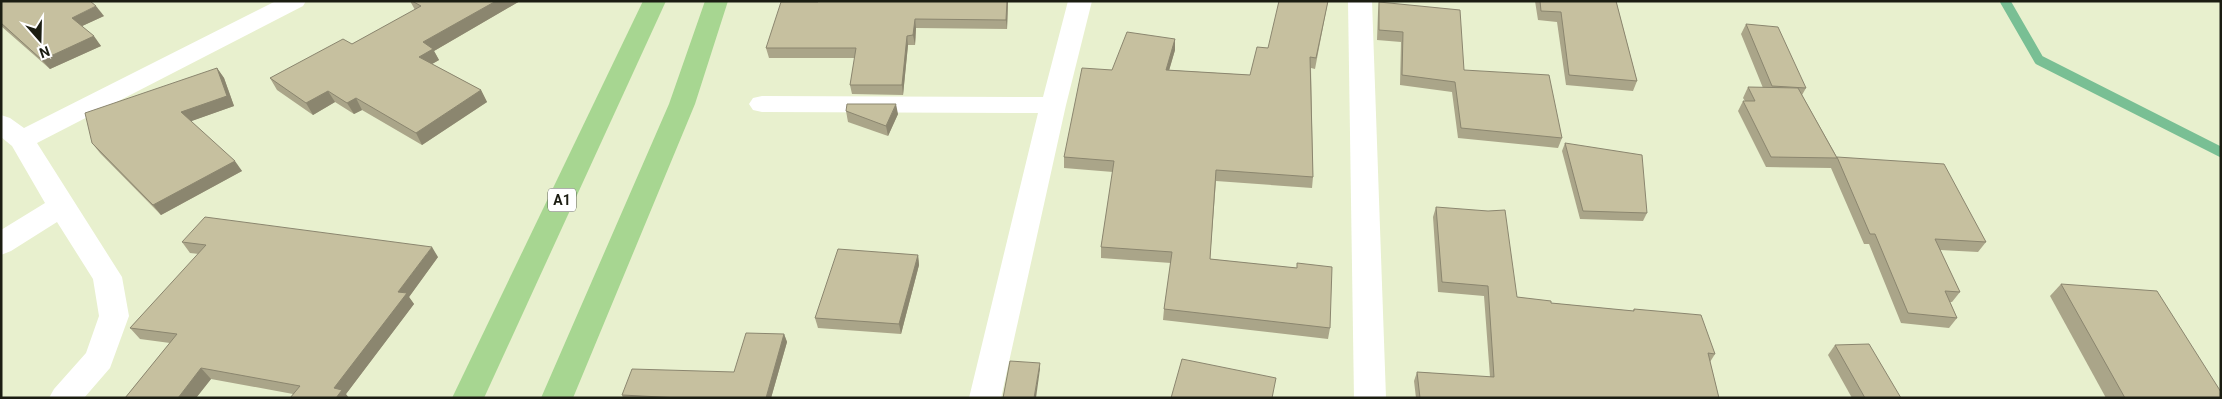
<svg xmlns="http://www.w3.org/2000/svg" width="2222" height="399" font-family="Roboto,sans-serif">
<rect width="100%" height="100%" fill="#e8f0ce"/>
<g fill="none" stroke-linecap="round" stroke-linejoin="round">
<polyline stroke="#79bf94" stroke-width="10" points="2005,1 2039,60 2221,152"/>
<g fill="#fff" fill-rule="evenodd">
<polygon points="276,1 306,1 303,6 37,143 122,277 129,316 110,368 84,398 49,398 54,389 86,353 99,316 93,279 57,222 11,251 1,255 1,230 45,203 12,146 1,137 1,115 10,118 24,128"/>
<polygon points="1068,1 1092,1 1066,105 1001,398 969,398 1038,113 762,112 753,110 749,104 753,98 762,96 1043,97"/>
<polygon points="1348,1 1372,1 1386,398 1354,398"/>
</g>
<g fill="#a7d691" fill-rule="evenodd">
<polygon points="643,1 666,1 484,398 452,398"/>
<polygon points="705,1 728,1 695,104 573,398 541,398 669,104"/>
</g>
</g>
<g fill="#aaa589">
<polygon points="1,1 104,16 82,26 101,46 50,69 1,26"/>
<polygon points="410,1 520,1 434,51 439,60 432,64 481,90 487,102 422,145 362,110 354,114 335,102 313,115 277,90 270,78 352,44 415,10"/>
<polygon points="818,1 1008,1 1007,29 916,28 915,45 908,45 903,95 852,94 850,85 855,58 769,58 766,48"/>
<polygon points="1328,1 1315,69 1311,68 1313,177 1312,188 1216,181 1210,259 1297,268 1297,263 1330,328 1328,339 1163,320 1164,309 1171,263 1101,258 1101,247 1113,172 1064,168 1064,157 1112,70 1175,39 1175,50 1169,70 1250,75"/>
<polygon points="1535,1 1616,1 1637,81 1633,91 1566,85 1557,22 1538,20"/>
<polygon points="1379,2 1464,70 1562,138 1558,148 1458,138 1452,92 1400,85 1401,42 1377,40 1378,12"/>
<polygon points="1746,24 1806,88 1802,95 1837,157 1986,242 1978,252 1940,250 1960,292 1952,302 1950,302 1957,318 1949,328 1901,323 1869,244 1864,244 1831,168 1766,167 1738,111 1743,101 1745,101 1743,98 1748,87 1763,88 1741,34"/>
<polygon points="217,68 224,78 234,106 191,121 242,171 161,215 100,153 92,143"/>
<polygon points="846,111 898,114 888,136 848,122"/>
<polygon points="1565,143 1647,213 1643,221 1580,219 1562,151"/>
<polygon points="1436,207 1517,297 1551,303 1633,311 1634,309 1715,354 1710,362 1719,398 1416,398 1414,381 1417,372 1490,377 1484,296 1438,292 1433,217"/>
<polygon points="182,242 438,257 409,297 414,304 346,394 293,394 211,379 196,398 125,398 170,343 140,339 130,328 199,254 190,253"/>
<polygon points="918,255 919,265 901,334 818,328 815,318"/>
<polygon points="2061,284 2221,398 2106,398 2050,296"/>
<polygon points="784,334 787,342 771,398 623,398 622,395 734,372"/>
<polygon points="1835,345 1901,398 1852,398 1828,355"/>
</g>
<g fill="#8b866f">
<polygon points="496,1 520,1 434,51 439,60 425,68 419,57 423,42"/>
<polygon points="1007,1 1008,1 1007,29 1006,20"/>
<polygon points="96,6 104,16 80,27 72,18"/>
<polygon points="915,19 916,28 915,45 913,35"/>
<polygon points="94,36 101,46 50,69 42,60"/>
<polygon points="907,36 908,45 903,95 902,85"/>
<polygon points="1175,39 1175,50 1166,81 1166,70"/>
<polygon points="217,68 224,78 234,106 189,122 181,112"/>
<polygon points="481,90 487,102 422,145 416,133"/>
<polygon points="328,91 335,102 313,115 306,103"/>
<polygon points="356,98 362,110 354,114 347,103"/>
<polygon points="896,104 898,114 888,136 886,126"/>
<polygon points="235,161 242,171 161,215 153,205"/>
<polygon points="432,247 438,257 409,297 414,304 346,394 349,398 336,398 334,388 398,292"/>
<polygon points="918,255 919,265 901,334 899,324"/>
<polygon points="784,334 787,342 771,398 766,398"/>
<polygon points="1040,363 1040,369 1036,398 1034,398"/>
<polygon points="201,368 211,379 196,398 178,398"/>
</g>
<g fill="#c6c09f" stroke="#8b866f">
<polygon points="1,1 90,1 96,6 72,18 94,36 42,60 1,23"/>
<polygon points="412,1 496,1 423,42 433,49 419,57 481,90 416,133 356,98 347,103 328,91 306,103 270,78 343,39 352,44 421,6"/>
<polygon points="818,1 1007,1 1006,20 915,19 913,35 907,36 902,85 850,85 856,48 766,48 781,2 818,2"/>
<polygon points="1279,1 1328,1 1316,58 1310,57 1313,177 1216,170 1210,259 1297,268 1297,263 1332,267 1330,328 1164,309 1172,252 1101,247 1114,161 1064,157 1082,68 1112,70 1127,32 1175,39 1166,70 1250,75 1257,47 1268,48"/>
<polygon points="1540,1 1616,1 1637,81 1569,75 1561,12 1541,11"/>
<polygon points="1379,2 1460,10 1464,70 1549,75 1562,138 1461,128 1455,82 1402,75 1403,32 1379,30"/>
<polygon points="1746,24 1778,27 1806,88 1772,86"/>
<polygon points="217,68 227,96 181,112 235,161 153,205 92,143 85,113"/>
<polygon points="1748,87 1798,88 1837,158 1771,157 1743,101 1755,101"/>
<polygon points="847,104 896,104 886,126 846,111"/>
<polygon points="1565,143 1642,155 1647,213 1583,211"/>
<polygon points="1837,157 1944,164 1986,242 1935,239 1960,292 1945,291 1957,318 1908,313 1875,234 1870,234"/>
<polygon points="1436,207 1488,211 1505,210 1517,297 1551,301 1551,303 1634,311 1634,309 1701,315 1715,354 1708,353 1719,398 1420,398 1417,372 1494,377 1488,286 1442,282"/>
<polygon points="205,217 432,247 398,292 407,293 334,388 342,390 336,398 290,398 300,386 201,368 178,398 125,398 177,334 130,328 206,245 182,242"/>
<polygon points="838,249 918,255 899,324 815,318"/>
<polygon points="2061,284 2157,291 2221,392 2221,398 2125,398"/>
<polygon points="746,333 784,334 766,398 680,398 622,395 632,369 734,372"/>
<polygon points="1869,344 1901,398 1865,398 1835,345"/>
<polygon points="1182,359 1276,378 1272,398 1171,398"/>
<polygon points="1010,361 1040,363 1034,398 1003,398"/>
</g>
<g text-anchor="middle" stroke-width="5" stroke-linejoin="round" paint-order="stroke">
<rect fill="#fff" stroke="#5f6159" stroke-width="1" x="548" y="188.5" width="28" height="23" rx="4"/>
<g font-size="14" font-weight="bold" fill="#1b1d12">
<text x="562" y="205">A1</text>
</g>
</g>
<rect width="2222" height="399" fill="none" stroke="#1b1d12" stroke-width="5"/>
<g transform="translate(40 40) rotate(160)" stroke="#ffffff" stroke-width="4" paint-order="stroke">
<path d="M0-4L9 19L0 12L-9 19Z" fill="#1b1d12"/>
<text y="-8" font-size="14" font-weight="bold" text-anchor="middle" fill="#1b1d12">N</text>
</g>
</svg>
